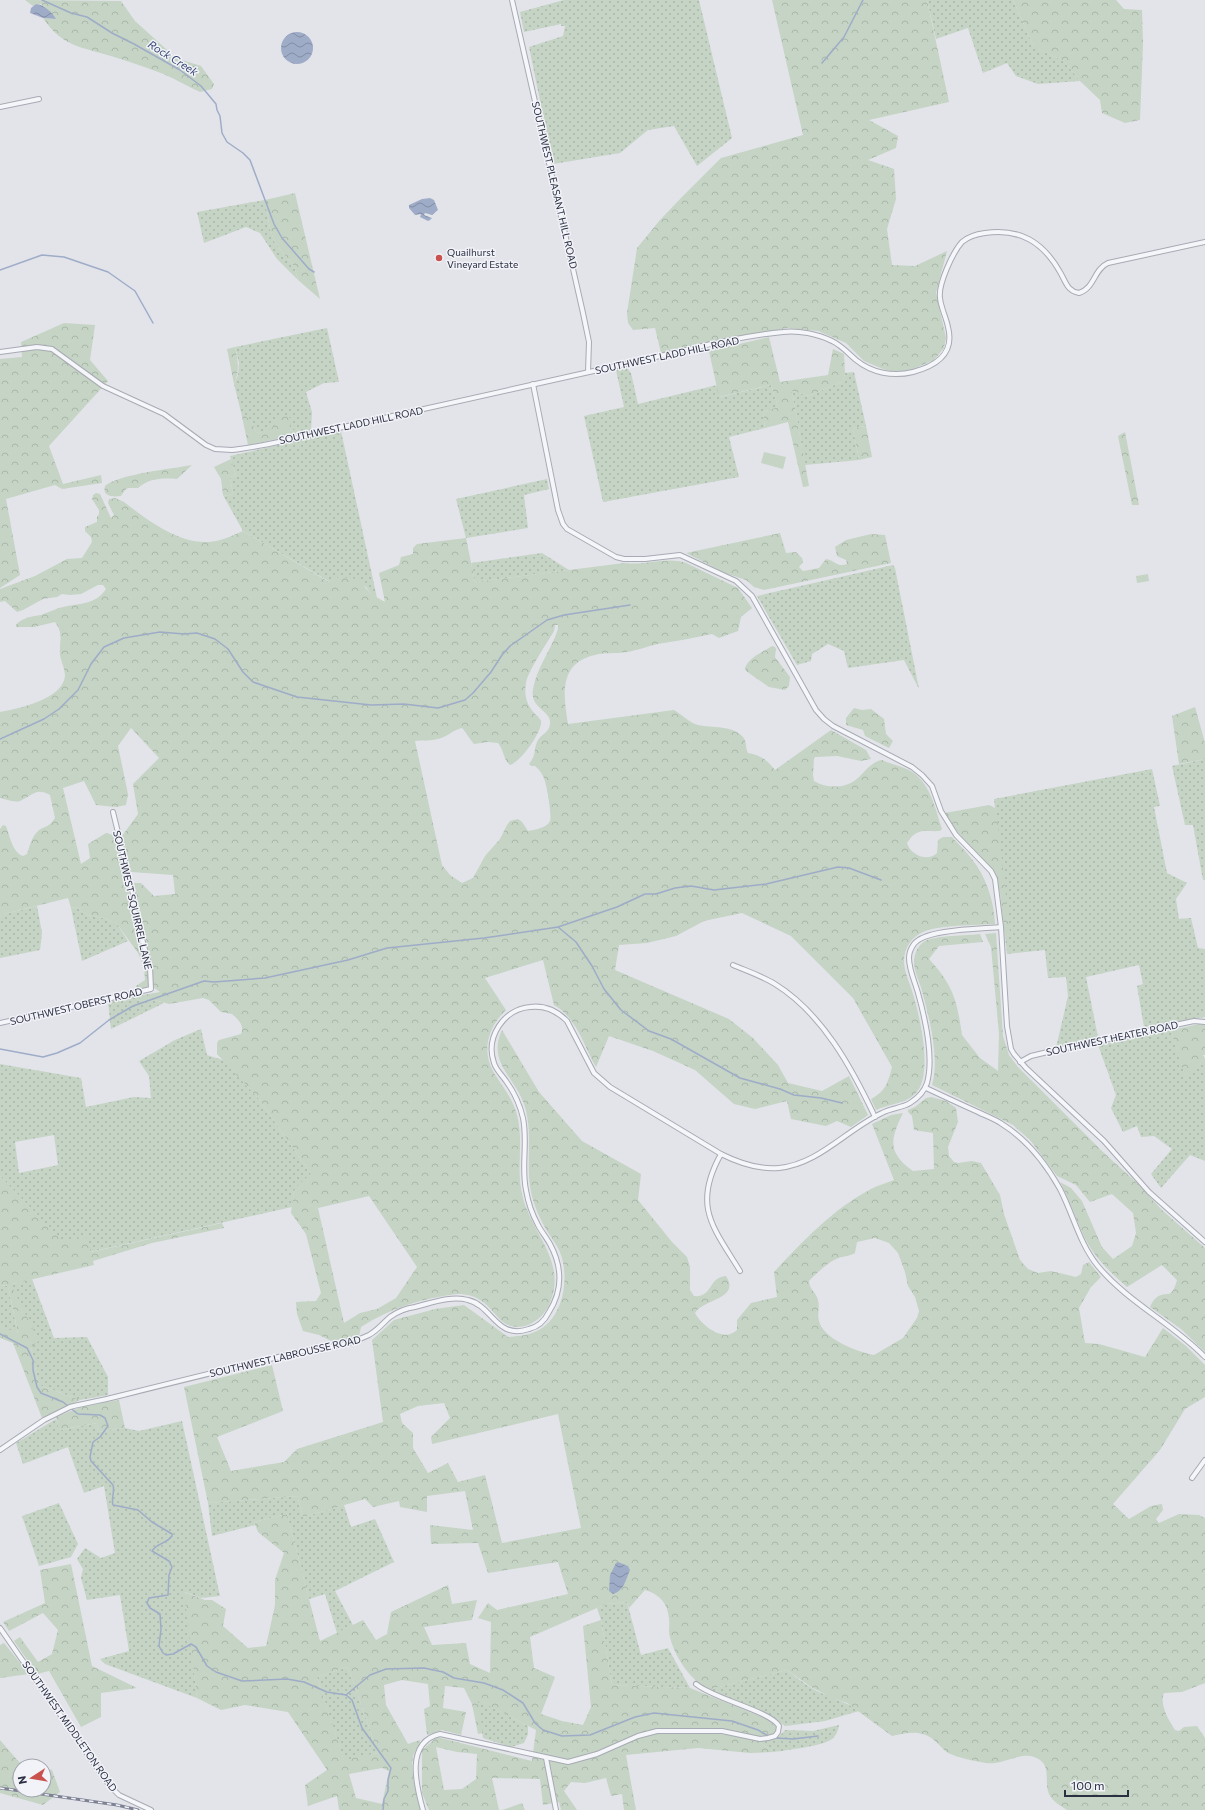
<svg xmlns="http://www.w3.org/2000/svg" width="1205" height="1810" font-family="Commissioner,sans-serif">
<defs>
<pattern id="grass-dots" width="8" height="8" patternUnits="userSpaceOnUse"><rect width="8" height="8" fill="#c5d4c4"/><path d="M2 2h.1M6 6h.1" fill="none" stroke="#a9b6aa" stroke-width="1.8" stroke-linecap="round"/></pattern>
<pattern id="forest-crowns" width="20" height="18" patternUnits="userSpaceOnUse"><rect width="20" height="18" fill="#c5d4c4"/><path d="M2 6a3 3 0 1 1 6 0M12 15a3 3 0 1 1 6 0" fill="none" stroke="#a9b6aa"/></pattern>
<pattern id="water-waves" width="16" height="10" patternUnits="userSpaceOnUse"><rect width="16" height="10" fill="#9facc8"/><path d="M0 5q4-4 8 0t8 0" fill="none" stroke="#828ca4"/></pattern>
</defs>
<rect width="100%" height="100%" fill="#e3e4ea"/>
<g fill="url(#grass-dots)" fill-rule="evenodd">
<polygon points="564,0 699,0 732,138 697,166 674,126 648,130 620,153 553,164 529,47 563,36 565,26 561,26 561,24 524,32 520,12"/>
<polygon points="927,0 1013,0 1034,47 1064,61 1080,81 1038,84 1016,76 1007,63 983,73 968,28 936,39"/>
<polygon points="265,200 270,229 275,243 294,266 298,280 277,259 260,233 246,227 204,243 197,212"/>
<polygon points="327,328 339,382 324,383 306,392 312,412 311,431 300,434 299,429 289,431 274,426 270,431 257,433 251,421 241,412 234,384 238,375 239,363 235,347"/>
<polygon points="627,368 631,373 638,404 717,385 720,397 771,385 778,407 763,412 765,428 729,437 739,477 603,502 584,416 624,407 616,370"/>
<polygon points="854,372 866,426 853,428 859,460 805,465 792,391 809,396 843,381 845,373"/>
<polygon points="341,431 377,598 371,594 366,587 340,577 330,582 243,531 223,495 229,496 233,493 230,478 236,476 230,456"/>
<polygon points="547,479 549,489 524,495 528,528 466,538 456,499"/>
<polygon points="542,553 569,570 475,582 471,563"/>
<polygon points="893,565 895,568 919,689 904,660 848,668 844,651 828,644 812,654 811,661 797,665 757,596"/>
<polygon points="1205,759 1205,880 1203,880 1193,825 1185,825 1172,766"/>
<polygon points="1152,769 1160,806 1154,807 1167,873 1187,883 1176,899 1179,919 1191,918 1198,948 1205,949 1205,1017 1144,1027 1137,986 1143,984 1139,965 1086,977 1098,1037 1056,1048 1068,996 1066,977 1048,978 1045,950 1007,954 1005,937 1009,935 994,799"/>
<polygon points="37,906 42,933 40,950 0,958 0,915"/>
<polygon points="76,907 87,915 104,918 117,924 128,941 82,961 71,908"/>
<polygon points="137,996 137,999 140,1001 155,1000 164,1003 111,1029 108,1002"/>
<path d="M201 1029 207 1055 223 1060 259 1099 311 1174 294 1191 292 1207 90 1252 63 1242 0 1176V1064L81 1078 86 1107 134 1097 151 1098 149 1076 139 1061 175 1040ZM54 1135 58 1165 19 1173 15 1142Z"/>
<polygon points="1171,1030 1186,1079 1205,1058 1205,1161 1190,1155 1161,1188 1151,1174 1172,1149 1154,1136 1141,1137 1137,1126 1123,1132 1111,1108 1116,1095 1098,1045"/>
<polygon points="32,1279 54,1338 87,1337 108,1377 108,1395 80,1400 39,1385 31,1347 11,1287 12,1284"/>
<polygon points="0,1285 8,1286 18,1334 0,1326"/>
<polygon points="56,1419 60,1430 97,1423 98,1432 125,1428 139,1431 182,1421 220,1596 201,1598 185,1592 197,1698 105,1664 100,1659 129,1651 120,1595 87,1600 81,1578 83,1569 77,1559 85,1548 101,1558 115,1553 104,1486 84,1493 68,1447 23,1464 16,1443"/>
<polygon points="297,1496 303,1517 344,1505 351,1527 375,1519 394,1562 335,1591 353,1625 337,1633 325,1594 309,1599 287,1514 254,1522 255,1525 212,1536 208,1503"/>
<polygon points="59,1503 78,1544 71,1557 39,1566 22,1516"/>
<polygon points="627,1602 641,1655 668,1648 690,1688 612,1685 601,1620 597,1608 607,1604"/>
<polygon points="348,1667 378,1753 344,1761 317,1677"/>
<path d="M787 1670C795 1676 802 1682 810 1687 826 1697 844 1700 859 1711L825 1721 785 1726 768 1715 707 1690Z"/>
<polygon points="477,1699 528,1726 528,1734 524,1743 511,1747 483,1738"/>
<path d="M839 1725C838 1730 837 1735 832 1739 823 1746 787 1750 774 1752L758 1741C769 1741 778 1739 785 1730L813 1731Z"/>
</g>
<g fill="url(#forest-crowns)" fill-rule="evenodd">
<path d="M25 0 121 1 135 21 176 58 201 66 214 84 212 89 200 92C186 86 173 77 158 72 143 66 127 61 111 56 82 47 62 47 43 18L56 19 41 4H36L33 6Z"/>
<polygon points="772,0 927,0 949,102 869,120 898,136 896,148 868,160 894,169 896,199 887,229 892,265 915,266 947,251 936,293 946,338 944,348 934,360 913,369 898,373 883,369 864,361 846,343 818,331 787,328 661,353 655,328 633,330 628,323 627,313 637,248 660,220 681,198 721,158 803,135"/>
<polygon points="1013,0 1116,0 1124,9 1142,10 1143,44 1140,120 1125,123 1102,113 1100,100 1080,81 1064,61 1034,47"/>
<polygon points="295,193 320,299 298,280 294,266 275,243 270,229 265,200"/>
<polygon points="64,323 95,325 90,360 108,381 49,446 63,484 101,475 102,483 62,489 55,485 6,499 20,575 0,588 0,359 22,357 21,342"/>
<polygon points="769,337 780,382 828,375 833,349 844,354 845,373 843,381 809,396 792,391 809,486 803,487 788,422 765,428 763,412 778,407 771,385 719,397 709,351"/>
<path d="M235 347C238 361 240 371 234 384L227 349Z"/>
<path d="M241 412 251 421 257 433C272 430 273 429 279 415L291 418 289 431 299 429 300 434 248 445Z"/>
<polygon points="866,426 872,457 859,460 853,428"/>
<polygon points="1125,432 1139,505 1132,505 1118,436"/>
<polygon points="231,459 236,476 230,478 233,493 229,496 223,495 221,479 214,467"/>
<path d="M192 465 177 479C162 478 150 478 138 488H128L125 490 121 496C113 497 102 497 105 486 119 474 171 469 192 465Z"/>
<path d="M96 493 100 494 111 518 114 515 108 503 109 499 115 498 124 502C149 521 185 550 220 540 228 538 235 534 243 531L329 582 340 577 358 579 371 594 385 602 379 573 399 565 401 557 413 554V548L417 544 466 538 475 582 624 563C643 566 668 556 686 563L738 588 752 608 741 617 738 631 719 638 712 634C694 638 676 641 658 644 647 646 637 651 626 652 616 654 605 652 595 655 559 663 563 694 568 724L674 710C681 714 690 723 698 725 712 728 731 725 742 736 747 740 745 747 748 753 761 755 767 760 775 770L831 730 866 750 871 759 861 761 837 756 815 757 814 759 813 775 814 781C828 789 847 789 859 777 865 771 873 761 882 760 891 764 900 766 909 770 930 781 935 808 942 829L940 831C925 832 917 827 907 843 910 854 927 863 937 853L938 840 943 837H952C958 844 965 850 971 858 986 876 994 901 995 924 978 925 937 925 923 932 911 937 904 949 904 961 904 972 910 983 913 994 920 1017 934 1076 915 1094 905 1104 888 1104 876 1110L871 1099C885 1092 888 1083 892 1067L853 998 791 936 742 913 704 921 676 936 647 943 619 945 615 970 729 1019 753 1038 778 1065 788 1083 822 1091 849 1076 868 1115 851 1127 837 1121 826 1126 791 1119 787 1101 755 1109 734 1104 695 1070 653 1051 609 1036 596 1067C583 1045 578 1019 554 1005L543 960 485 978 506 1010C488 1027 481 1051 494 1073 503 1087 513 1099 517 1115 524 1141 516 1168 522 1194 531 1235 570 1262 548 1307 543 1316 535 1323 525 1326 501 1331 498 1313 483 1302 475 1296 467 1294 457 1294 423 1298 390 1308 361 1327L359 1337 335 1343 319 1335 303 1331 297 1314 296 1302 316 1301 321 1293 306 1234 291 1213 294 1191 298 1185 311 1174 259 1099 217 1054V1043L219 1040 241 1034C245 1026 238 1019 232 1014L221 1012 209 1000 203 998 169 1004 155 1000 140 1001 137 999V996L160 992 153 987 151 965 134 883H141L154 896 175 894 173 875 131 872 122 836 138 814 133 784 159 758 131 728 118 746 128 794 126 805 116 807 96 805 84 781 63 788 81 864 90 858 88 844 106 833 116 836 138 934 148 966 149 986 136 991V986L145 980 144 967 138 953 117 924 104 918 87 915 76 907 71 908 68 898 0 915V829L3 825 6 826C10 836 12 852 23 856L27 854C30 845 32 836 39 830 47 825 48 828 55 818L50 795C36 787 32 796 20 801 13 803 6 799 0 798V712C18 709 63 699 65 676 65 668 61 662 60 655 59 641 64 634 55 622L34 627H16V625C21 618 33 616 41 615 47 613 53 610 59 608 76 603 95 606 106 589L103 585H98L81 594 70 595 62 594 57 597 43 599 23 610 17 612 5 601 0 602V589L35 576 67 559 82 558 92 542 91 537 85 531V527L97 522V517L99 514V510L92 499 93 495ZM555 625H558V629C551 650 537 667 533 689 529 711 556 710 549 728 546 734 539 736 537 742 533 752 537 754 529 764L531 766H535C540 770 543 775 545 781 547 788 552 815 550 821 547 828 534 830 528 831L522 822 518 819 510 821 507 825 500 839 485 856 473 878 462 883 450 875 442 865 415 741C423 740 431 741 438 739 447 737 453 730 462 728 467 733 469 739 474 744L488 742 498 743C504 750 503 759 510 765 520 763 543 731 541 721 540 718 537 716 535 714 526 704 524 695 526 683 528 671 547 643 554 631ZM369 1196 417 1267 396 1298 377 1309 360 1313 344 1323 318 1208Z"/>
<path d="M780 533 786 553 796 552 802 558 803 562 799 567 803 571 819 568 826 559C834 560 838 568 847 564L846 560 837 556 835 547 846 540 871 534 885 535 891 563 764 590 754 587 746 580 725 573 686 553Z"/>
<path d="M772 646 775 647 776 649 775 657 790 677 789 686 785 690 769 687 746 671 745 668C749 657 763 652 772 646Z"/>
<polygon points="1195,707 1205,743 1205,759 1179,764 1172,716"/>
<polygon points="854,708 862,710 871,709 884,719 886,734 893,741 889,748 865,736 863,730 846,725 846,718"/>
<polygon points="989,805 995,808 997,816 1010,932 1009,935 1005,937 1000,893 993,872 959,834 945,813"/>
<path d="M996 933 1003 1036 1009 1055 1018 1067 1103 1152 1137 1183 1162 1210 1205 1248V1352L1181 1329 1150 1307C1151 1305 1153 1300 1156 1298 1167 1289 1171 1302 1177 1280L1162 1265 1127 1287C1112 1274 1098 1261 1088 1244 1077 1224 1071 1202 1060 1182L1071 1188 1082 1201 1102 1247 1113 1259 1132 1246 1136 1233 1133 1213 1112 1194 1090 1202 1076 1185 1057 1176 1030 1140 1013 1125 932 1085C940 1059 929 1017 922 991 920 982 914 972 914 962 914 954 918 945 925 941 937 935 966 936 980 934L983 942 939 946 929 959C953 985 957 1000 962 1035L980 1058 998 1071 999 1034 991 947 985 934Z"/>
<polygon points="1199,1024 1205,1025 1205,1055 1203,1055 1205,1058 1186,1080 1171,1030"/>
<path d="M502 1030 539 1092 582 1141 641 1174 638 1200 672 1242 687 1257 690 1267V1290L694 1296C713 1298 708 1277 726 1276 741 1299 703 1299 695 1313 702 1326 724 1343 737 1330V1320L751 1303 777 1297 774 1272C803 1241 833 1209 871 1189 878 1185 887 1183 894 1180L872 1124 891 1115 903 1113C891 1138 886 1152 913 1171L934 1169 933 1133 914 1130 912 1116 908 1112V1110L915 1107 926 1098 931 1097 946 1101 956 1108 958 1122 948 1147 949 1156 954 1162 958 1163 972 1161 981 1163 1000 1195 1004 1214 1020 1260 1028 1269 1038 1273 1051 1271 1076 1277 1081 1274 1083 1265 1089 1262 1101 1277 1091 1287 1079 1308 1085 1343 1099 1344 1145 1357 1163 1328 1186 1346 1205 1365V1397L1185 1409 1160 1450 1113 1504 1129 1519 1151 1506 1162 1504 1163 1510 1156 1519 1159 1523 1179 1514 1199 1515 1205 1518V1683L1182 1692 1164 1693C1159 1704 1169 1721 1175 1730L1179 1731 1184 1727 1197 1726 1205 1738V1810H1067C1061 1806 1052 1801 1049 1794 1044 1783 1051 1768 1040 1760 1024 1748 1003 1766 986 1763 974 1761 959 1758 948 1753 943 1750 939 1744 935 1741 921 1729 908 1733 892 1736L847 1703 832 1698 811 1687 787 1670 707 1690C690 1678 675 1658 670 1637 668 1630 670 1625 669 1619 668 1603 659 1594 645 1590L629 1608 627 1602 607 1604 597 1608 530 1637 534 1668 555 1677 541 1714 562 1721 583 1725 591 1707 583 1626 601 1620 612 1685 690 1688 767 1719 777 1727 775 1733 764 1737H757L723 1729 678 1728 679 1732 737 1735 758 1741 774 1752 750 1753 698 1748 626 1755 636 1810H624L622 1794 611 1796 606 1778 585 1783 571 1782 564 1791 577 1810H561L559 1802 543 1805 540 1779 492 1778 499 1810H429L422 1793V1750L437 1737 532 1761 536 1730 478 1700 483 1733 478 1734 472 1704 464 1688 445 1686 443 1708 466 1712 461 1735 442 1730 427 1735 424 1709 430 1706 428 1684 402 1680 384 1685 386 1705 408 1744 420 1740C421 1747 414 1750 413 1757 410 1769 417 1799 422 1810H339L337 1796 308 1806 305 1785 327 1770 288 1712 245 1705 221 1710 197 1698 184 1592 205 1600H212L226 1609 223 1626 248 1648 266 1646 275 1605V1580L284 1553 258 1532 254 1522 287 1514 320 1641 363 1620 376 1640 387 1634 391 1612 448 1585 452 1604 477 1600 472 1620 424 1627 432 1645 466 1643 470 1664 490 1673 491 1622 478 1618 488 1603 497 1610 568 1594 558 1562 488 1573 478 1543 431 1544 430 1525 473 1530 465 1491 427 1496V1512L400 1507 399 1501 373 1507 365 1499 303 1517 297 1496 208 1503 184 1387 272 1365 283 1411 217 1437 231 1471 284 1462 297 1449 383 1422 372 1340 394 1320 435 1309 464 1305 508 1337C516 1336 525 1336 532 1333 562 1323 570 1282 561 1255 558 1246 552 1239 547 1231 540 1219 534 1206 531 1192 525 1163 534 1133 524 1104 514 1076 487 1062 502 1030ZM875 1238 889 1243 898 1253 905 1272 908 1286 915 1297 919 1311 917 1318 903 1338 874 1355C858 1352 823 1339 819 1321 817 1314 820 1307 818 1300 816 1292 809 1289 809 1281 816 1274 825 1265 834 1260 841 1256 848 1257 855 1253L857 1242ZM444 1403 450 1418 431 1437 432 1444 558 1414 581 1528 502 1543 485 1475 458 1482 448 1463 428 1473 413 1448V1433L402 1423 400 1414 418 1406ZM348 1667 378 1753 344 1760 317 1677ZM436 1747 457 1752 477 1754 476 1779 462 1789 444 1790ZM382 1768 389 1771 382 1804 356 1798 349 1774Z"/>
<polygon points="0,1176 63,1241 86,1236 91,1252 222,1223 224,1228 152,1243 93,1261 94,1265 12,1284 12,1287 39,1341 31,1347 39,1385 80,1400 42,1418 13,1343 0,1338 0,1326 18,1333 8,1286 0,1285"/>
<polygon points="119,1400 125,1428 98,1432 97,1423 59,1430 56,1417 83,1406"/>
<polygon points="71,1564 92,1666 137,1688 101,1693 101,1717 81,1727 49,1671 37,1674 14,1641 20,1637 38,1662 52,1654 58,1630 43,1613 9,1631 3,1622 45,1603 40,1570"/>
<polygon points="4,1643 29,1674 0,1678 0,1645"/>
<polygon points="0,1740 19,1762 35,1766 20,1766 20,1790 44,1790 44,1768 52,1770 60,1792 43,1805 0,1793"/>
<polygon points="522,1803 525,1810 502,1810"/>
</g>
<g fill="#c5d4c4">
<polygon points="764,452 786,457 783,469 761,463"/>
<polygon points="1148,574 1149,581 1137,583 1136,576"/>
</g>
<g fill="url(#water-waves)">
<path d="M36 4C43 4 53 13 56 19L43 18 30 13 31 8Z"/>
<circle cx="297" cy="48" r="16"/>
<polygon points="430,198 434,200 438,210 432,215 425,213 424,215 432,218 430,220 428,221 420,217 421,214 415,215 409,208 409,205 422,199"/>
<path d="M618 1562 628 1566 630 1570C626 1579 624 1591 613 1594L609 1591 610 1575 616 1563Z"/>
</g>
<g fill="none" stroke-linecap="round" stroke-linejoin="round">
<g stroke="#9facc8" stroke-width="1.5">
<polyline points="42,0 71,13 87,17 112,33 134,44 180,70 201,86 216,104 217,110 220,116 222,133 227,142 243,153 250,160 274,224 282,238 309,269 314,272"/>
<polyline points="822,63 844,37 863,0"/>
<polyline points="0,270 42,255 64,257 108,272 135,291 153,323"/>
<polyline points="0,739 44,719 59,709 78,690 91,664 104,647 124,638 160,632 184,634 197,633 215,639 228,649 243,672 253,682 297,697 371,705 404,704 438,708 465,700 473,693 491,672 502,655 510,646 547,620 564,615 630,605"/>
<polyline points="558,927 576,942 592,966 604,989 621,1010 649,1031 671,1039 740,1078 780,1089 794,1095 821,1098 842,1103"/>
<polyline points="0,1049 43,1057 57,1053 80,1043 109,1020 133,1006 204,981 214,982 265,978 348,960 387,948 484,938 558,927 617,907 645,894 656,894 675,888 691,886 714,890 766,884 838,867 849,868 881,880"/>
<path d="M0 1334 27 1348 33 1360V1370L37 1387 41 1393 63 1402 78 1414 100 1415 105 1418 108 1426 100 1437 93 1442 90 1457 91 1461 113 1485C115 1492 111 1498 113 1505L138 1510 152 1522 172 1534V1536C166 1544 157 1543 152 1551L169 1561 172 1567 169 1575 168 1595 149 1598 147 1603 150 1608 160 1614 161 1629 159 1646 163 1653 166 1655 173 1654 191 1644 196 1647 207 1666 216 1672 242 1681 287 1679 304 1682 327 1692 346 1695 352 1700 362 1728 391 1768 388 1780V1791L384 1799 383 1810"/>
<polyline points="346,1695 370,1675 386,1669 424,1668 443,1672 454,1678 484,1683 503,1690 523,1703 535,1723 543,1730 562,1736 590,1735 635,1717 654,1713 732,1721 758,1730 770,1737"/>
<polyline points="775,1738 793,1739 818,1736"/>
</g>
<defs>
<g id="minor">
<polyline points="512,0 583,313 589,342 588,372"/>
<polyline points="0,107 39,99"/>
<path d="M0 352 37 347 52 349 103 386 164 414 206 445 215 449 232 450C276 445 319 432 361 423 452 402 543 382 634 362 683 351 732 337 783 332 798 330 818 334 832 341 841 345 848 353 856 360 872 373 893 377 913 372 936 366 955 354 948 327 946 317 941 308 940 298 938 284 953 252 962 242 969 236 977 234 985 233 1020 228 1043 242 1060 272 1066 282 1067 291 1079 293 1094 289 1094 269 1108 263L1205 242"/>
<polyline points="533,384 558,510 563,524 567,529 616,557 624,559 645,559 680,555 736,581 752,596 816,710 824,719 833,726 912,767 922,775 932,786 941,811 956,835 991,871 995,879 1001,927 1007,1026 1011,1049 1014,1054 1026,1068 1104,1141 1149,1192 1205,1242"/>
<path d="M733 965C747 971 762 976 775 984 822 1013 852 1068 875 1117"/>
<polyline points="0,1023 151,989 150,967 135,914 133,894 113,812"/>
<polyline points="1020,1062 1031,1056 1052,1051 1194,1021 1205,1022"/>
<path d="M926 1088C943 1096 960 1104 978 1112 986 1116 995 1119 1002 1124 1026 1139 1046 1164 1060 1189 1073 1214 1079 1242 1097 1265 1127 1302 1172 1323 1205 1357"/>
<path d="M721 1154C692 1206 713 1227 740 1271"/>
<path d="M0 1450 44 1420 70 1407C88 1402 106 1400 123 1395 183 1380 243 1365 304 1351 318 1348 334 1347 348 1343 355 1341 363 1338 369 1335 378 1330 383 1323 390 1317 397 1312 407 1308 415 1307 431 1303 452 1295 468 1300 493 1306 496 1340 529 1329 538 1327 545 1320 549 1312 563 1290 562 1266 550 1244 546 1237 541 1231 538 1225 532 1214 528 1202 526 1190 521 1166 528 1142 523 1118 520 1105 514 1092 506 1081 502 1075 496 1070 494 1063 485 1037 504 1009 530 1007 545 1005 557 1011 567 1021L594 1073 610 1087 721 1154C739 1163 758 1170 779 1168 819 1164 846 1130 882 1113 891 1108 902 1108 910 1103 918 1098 924 1092 927 1083 934 1058 925 1018 918 993 915 982 909 970 909 958 909 953 911 948 914 944 925 929 982 929 1001 927"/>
<polyline points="1192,1478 1205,1460"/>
<polyline points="0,1628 109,1785 119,1795 151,1810"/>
<polyline points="546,1758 556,1810"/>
<path d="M423 1810C416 1785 405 1742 440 1734L568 1762 597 1754 638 1736 657 1731H722L760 1739 768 1738 775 1736 778 1732 779 1726C770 1711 714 1699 696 1684"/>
</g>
</defs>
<use href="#minor" stroke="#a8aab4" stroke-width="6"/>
<use href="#minor" stroke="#f5f6f9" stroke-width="4"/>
<defs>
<polyline id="rail" points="0,1788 117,1805 138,1810"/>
</defs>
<use href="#rail" stroke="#7d8193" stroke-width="3"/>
<use href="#rail" stroke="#f2f3f8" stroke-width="1.5" stroke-dasharray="4.5" stroke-linecap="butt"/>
</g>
<circle fill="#c9524e" stroke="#f2f3f8" stroke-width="1.5" cx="439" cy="258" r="4"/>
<g text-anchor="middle" stroke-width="3" stroke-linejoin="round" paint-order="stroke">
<g font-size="10" fill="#2b2f42" stroke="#f2f3f8">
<text transform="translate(555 185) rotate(77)" y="4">SOUTHWEST PLEASANT HILL ROAD</text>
<text transform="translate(667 355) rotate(-12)" y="4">SOUTHWEST LADD HILL ROAD</text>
<text transform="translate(351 425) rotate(-12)" y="4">SOUTHWEST LADD HILL ROAD</text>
<text transform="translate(133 900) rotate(77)" y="4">SOUTHWEST SQUIRREL LANE</text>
<text transform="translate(76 1006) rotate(-13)" y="4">SOUTHWEST OBERST ROAD</text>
<text transform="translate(1112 1038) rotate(-12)" y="4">SOUTHWEST HEATER ROAD</text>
<text transform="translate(285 1356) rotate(-13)" y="4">SOUTHWEST LABROUSSE ROAD</text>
<text transform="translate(70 1726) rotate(55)" y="4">SOUTHWEST MIDDLETON ROAD</text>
</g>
<g font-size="10" fill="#2b2f42" stroke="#f2f3f8" text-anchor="start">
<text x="447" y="256">Quailhurst<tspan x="447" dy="12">Vineyard Estate</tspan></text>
</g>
<g font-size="11" font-style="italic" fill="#374774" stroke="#f2f3f8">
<text transform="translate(173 58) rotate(32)" y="4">Rock Creek</text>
</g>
</g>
<g transform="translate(32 1778) rotate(258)"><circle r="19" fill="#f2f3f8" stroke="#a2a5af"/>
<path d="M0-3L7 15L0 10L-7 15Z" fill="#c9524e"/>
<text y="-6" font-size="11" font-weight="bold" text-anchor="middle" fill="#2b2f42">N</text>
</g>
<path d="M1065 1790v6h63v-6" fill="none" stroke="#2b2f42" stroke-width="2"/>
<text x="1071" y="1790" font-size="12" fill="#2b2f42" stroke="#f2f3f8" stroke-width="3" paint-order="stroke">100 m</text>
</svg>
